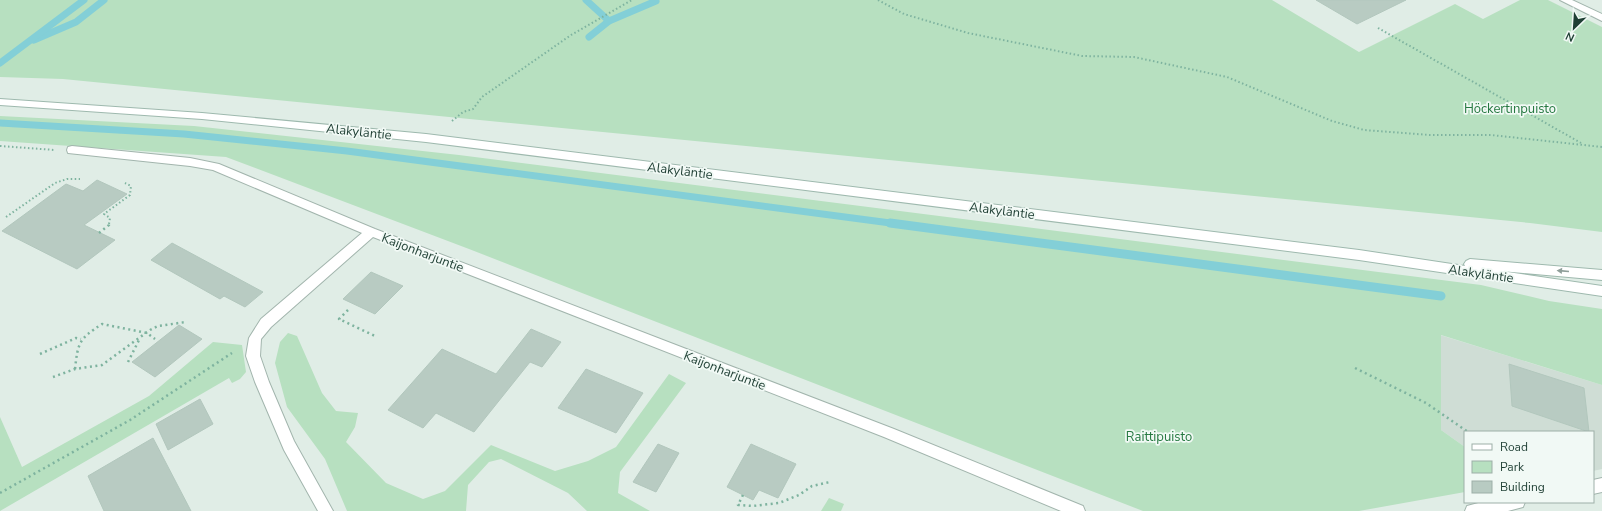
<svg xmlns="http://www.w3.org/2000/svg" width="1602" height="511" font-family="'Nunito Sans',sans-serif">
<rect width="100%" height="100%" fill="#e0ede6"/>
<polygon fill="#cfddd5" points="1440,335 1602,385 1602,469 1593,471 1593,432 1465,432 1465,447 1441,430"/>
<g fill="#b7e0c0">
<polygon points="0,0 1272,0 1359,52 1455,4 1483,19 1520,0 1548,0 1602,27 1602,232 1530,223 63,79 0,77"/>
<polygon points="0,116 194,126 459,155 1481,285 1549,301 1602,309 1602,385 1441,335 1441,430 1465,447 1465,492 1359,511 1143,511 469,249 226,157 0,141"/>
<polygon points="288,333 297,336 322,393 336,411 358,413 355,427 346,442 386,483 423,499 445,491 491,445 555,471 588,461 616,447 669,374 686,383 620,472 618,493 650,511 587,511 568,493 501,459 489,462 468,485 466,511 347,511 325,459 287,407 275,363 280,342"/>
<polygon points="213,342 242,345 246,372 240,379 232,383 229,378 0,511 0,417 22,467 149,396"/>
<polygon points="829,498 844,504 841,511 821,511"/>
</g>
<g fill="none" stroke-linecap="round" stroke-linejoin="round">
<g stroke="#83cfd7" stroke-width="7">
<polyline points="586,0 609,21"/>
<polyline points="589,37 609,21 656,1"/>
<polyline points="34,40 76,22 104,0"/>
<polyline points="0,63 84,0"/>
<polyline points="0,123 184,134 347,151 898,224"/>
</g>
<polyline stroke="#83cfd7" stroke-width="9" points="890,223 1441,296"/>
</g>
<g fill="#b8cbc2" stroke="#b2c7bd">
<polygon points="1316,0 1406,0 1357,24"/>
<polygon points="97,180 127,194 84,225 115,240 77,269 2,231 66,184 83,191"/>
<polygon points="172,243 263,292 245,307 224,296 220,299 151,260"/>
<polygon points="371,272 403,286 375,314 343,299"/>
<polygon points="179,325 202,339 155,377 132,362"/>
<polygon points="531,329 561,342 542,367 530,362 474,432 436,413 423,428 388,410 442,349 496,374"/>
<polygon points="1509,364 1584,388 1589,432 1512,406"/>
<polygon points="586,369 643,393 616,433 558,408"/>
<polygon points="200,399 213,424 168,450 156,424"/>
<polygon points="153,438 191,511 104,511 88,476"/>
<polygon points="658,444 679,453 656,492 633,482"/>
<polygon points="751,444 796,464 778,498 759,490 753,500 727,487"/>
</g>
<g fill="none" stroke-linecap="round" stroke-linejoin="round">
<defs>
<g id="minor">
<polygon points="1560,0 1572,0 1602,14 1602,21"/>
<polygon points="72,146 190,158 219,164 375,229 894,429 1083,506 1085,511 1061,511 884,437 373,237 271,327 261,339 260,356 269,382 294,441 333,511 318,511 284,450 255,382 246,356 249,338 261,319 362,233 213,170 190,166 68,153 67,150 68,147"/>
<polygon points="1602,478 1602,492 1593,494 1593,480"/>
<polygon points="1482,502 1525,502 1523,507 1508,511 1465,511 1467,506"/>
</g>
<polygon id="secondary" points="0,99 202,113 426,134 1359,250 1465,266 1464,264 1466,261 1470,259 1602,270 1602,280 1501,271 1602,286 1602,296 1359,260 426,142 202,119 0,105"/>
</defs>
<use href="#minor" stroke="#a2b5ad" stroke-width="2"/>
<use href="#secondary" stroke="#9eb9ae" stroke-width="2"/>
<g stroke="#7eb39f" stroke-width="2" stroke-dasharray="1.5 2.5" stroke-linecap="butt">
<polyline points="878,0 904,14 968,33 1082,56 1134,57 1227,77 1332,121 1364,130 1430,135 1491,135 1602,147"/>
<polyline points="1378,28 1581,143"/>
<polyline points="452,121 463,112 473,109 482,97 571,35 632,0"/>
<polyline points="0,146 55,150"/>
<polyline points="6,217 55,183 67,179 80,179"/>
<polyline points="109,224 110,218 104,214 130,195 131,186 125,183"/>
</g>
<g stroke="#7eb39f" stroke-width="2.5" stroke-dasharray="2 3.5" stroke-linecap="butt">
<polyline points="99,233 109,225 109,223"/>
<polyline points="348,310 339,319 377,337"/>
<polyline points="40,354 76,338 81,339"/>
<polyline points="128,362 140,338"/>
<polyline points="1355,368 1426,403 1468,432"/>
<path d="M75 369C78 342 79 339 102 324L147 333 155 339"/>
<polyline points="53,377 75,369 102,365 150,330 158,326 186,322"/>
<polyline points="0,493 130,420 232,353"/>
<polyline points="743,495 738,505 753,506 779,503 799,495 812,486 830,482"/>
</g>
<use href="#minor" fill="#fff" fill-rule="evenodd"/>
<use href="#secondary" fill="#fff" fill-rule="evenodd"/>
</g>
<defs><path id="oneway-solid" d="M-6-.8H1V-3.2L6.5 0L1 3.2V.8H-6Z"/></defs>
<use fill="#8f9f9a" href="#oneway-solid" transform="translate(1563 271) rotate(-175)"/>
<g text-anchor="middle" stroke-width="3.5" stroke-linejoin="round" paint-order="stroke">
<g font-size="13" fill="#267941" stroke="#f1f9f5">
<text x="1510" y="113">Höckertinpuisto</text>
<text x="1159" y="441">Raittipuisto</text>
</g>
<g font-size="13" fill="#1f3f34" stroke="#f1f9f5">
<text transform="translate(359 131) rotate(6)" y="5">Alakyläntie</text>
<text transform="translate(680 170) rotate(7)" y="5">Alakyläntie</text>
<text transform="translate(1002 210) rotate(7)" y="5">Alakyläntie</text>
<text transform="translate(423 252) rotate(21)" y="5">Kaijonharjuntie</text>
<text transform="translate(1481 273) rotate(8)" y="5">Alakyläntie</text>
<text transform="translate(725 370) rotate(21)" y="5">Kaijonharjuntie</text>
</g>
</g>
<rect x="1464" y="431" width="130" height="72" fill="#f1f9f5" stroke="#9dafa8"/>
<rect x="1472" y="444" width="20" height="6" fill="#ffffff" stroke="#9dafa8"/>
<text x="1500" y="451" font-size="12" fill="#1f3f34">Road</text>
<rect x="1472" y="461" width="20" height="12" fill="#b7e0c0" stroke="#9dafa8"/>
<text x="1500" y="471" font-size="12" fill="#1f3f34">Park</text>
<rect x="1472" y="481" width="20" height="12" fill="#b8cbc2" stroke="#9dafa8"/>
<text x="1500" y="491" font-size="12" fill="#1f3f34">Building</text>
<g transform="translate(1574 28) rotate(205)" stroke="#f1f9f5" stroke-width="3" paint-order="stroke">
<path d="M0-3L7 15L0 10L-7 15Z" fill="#1f3f34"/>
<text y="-6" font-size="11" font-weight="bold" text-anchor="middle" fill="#1f3f34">N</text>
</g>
</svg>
